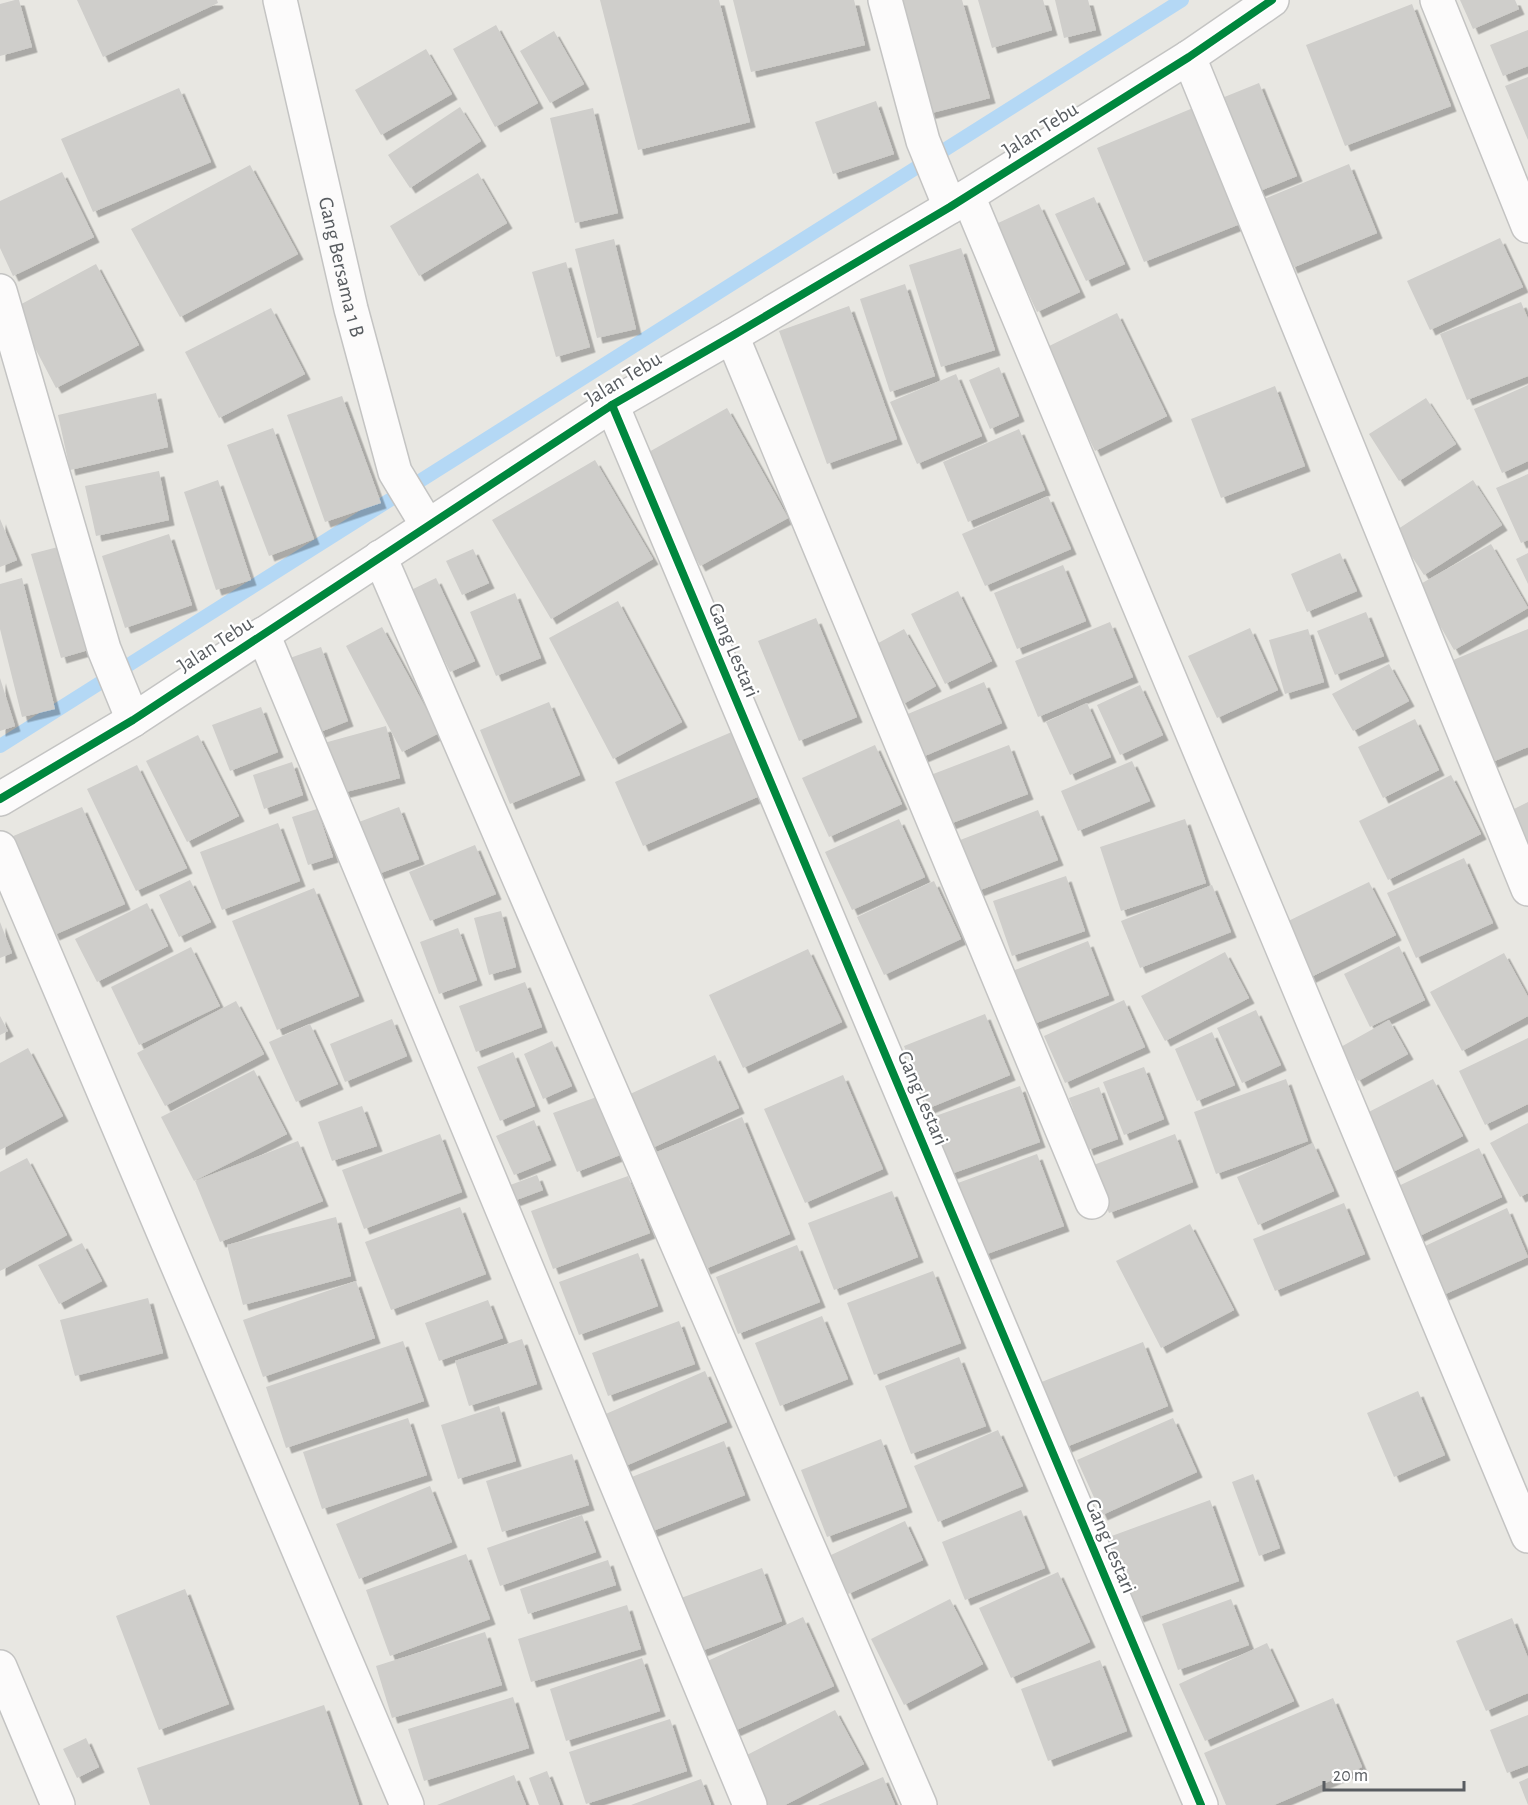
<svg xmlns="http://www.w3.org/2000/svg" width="1528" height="1805" font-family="'Alegreya Sans',sans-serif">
<defs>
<filter id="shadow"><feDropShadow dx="5.5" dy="5.5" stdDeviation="0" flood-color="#0004"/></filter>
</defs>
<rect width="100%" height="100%" fill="#e8e7e2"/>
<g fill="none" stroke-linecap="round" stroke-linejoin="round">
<polyline stroke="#b4d8f5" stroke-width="14" points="0,746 1182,0"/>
</g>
<g fill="#cfcecb" filter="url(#shadow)">
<polygon points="15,0 19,0 32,47 0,56 0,4"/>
<polygon points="77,0 217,0 218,3 103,57"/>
<polygon points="600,0 719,0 750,122 638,150"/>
<polygon points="733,0 854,0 865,45 751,72"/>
<polygon points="889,0 962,0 990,98 920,116"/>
<polygon points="978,0 1043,0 1052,30 992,48"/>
<polygon points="1055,0 1088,0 1096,30 1064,38"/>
<polygon points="1460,0 1515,0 1519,9 1473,29"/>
<polygon points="1412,4 1451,106 1345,146 1306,45"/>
<polygon points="496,25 538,103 495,127 453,49"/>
<polygon points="1528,30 1528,66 1503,76 1490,45"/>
<polygon points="554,31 584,84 550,103 520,51"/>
<polygon points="426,49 452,94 381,135 355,90"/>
<polygon points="1528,77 1528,140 1505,86"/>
<polygon points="1259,83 1297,176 1255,193 1217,100"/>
<polygon points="179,88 211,162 93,212 61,139"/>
<polygon points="876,101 894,154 833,174 815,122"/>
<polygon points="460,107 481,141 410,188 388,155"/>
<polygon points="593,108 618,213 575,223 550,118"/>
<polygon points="1193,108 1240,224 1144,262 1097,148"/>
<polygon points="1349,164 1377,233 1292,268 1264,199"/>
<polygon points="250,165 298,254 180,317 131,229"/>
<polygon points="62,172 94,237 13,276 0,248 0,201"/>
<polygon points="478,173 507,223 419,276 390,226"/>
<polygon points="1094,197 1125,264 1086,281 1055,214"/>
<polygon points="1039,204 1080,292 1037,312 996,224"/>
<polygon points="1500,238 1523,287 1430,330 1407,281"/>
<polygon points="614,239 636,329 597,338 575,249"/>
<polygon points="961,248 995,350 941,367 909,265"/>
<polygon points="566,262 590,347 556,357 532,272"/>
<polygon points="96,264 139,345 56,388 14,308"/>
<polygon points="905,284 935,376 890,392 860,299"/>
<polygon points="1521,302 1528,319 1528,376 1467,400 1440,334"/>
<polygon points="849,306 897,439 827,464 779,331"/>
<polygon points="271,308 305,374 219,418 185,352"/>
<polygon points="1117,313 1167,416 1095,451 1045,348"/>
<polygon points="999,367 1019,416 990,429 969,380"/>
<polygon points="956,374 982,436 917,464 890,402"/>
<polygon points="1528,385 1528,461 1502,473 1474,409"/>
<polygon points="1275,386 1305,466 1221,498 1191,419"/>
<polygon points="156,393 168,447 70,470 58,415"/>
<polygon points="342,396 381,503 325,522 287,415"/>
<polygon points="1426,398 1456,444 1399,481 1369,434"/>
<polygon points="727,408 788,518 700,566 640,457"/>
<polygon points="273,428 314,539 269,556 227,445"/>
<polygon points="1019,429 1045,490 968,522 943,462"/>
<polygon points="595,460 653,559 551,619 492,520"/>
<polygon points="159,471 169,520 96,536 85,486"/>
<polygon points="1528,474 1528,540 1521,543 1496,488"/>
<polygon points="218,480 251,580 216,590 184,492"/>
<polygon points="1473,480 1502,525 1424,575 1395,531"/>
<polygon points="1048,496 1071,549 985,586 962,534"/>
<polygon points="0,519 17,560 0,567"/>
<polygon points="169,534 192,605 125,628 102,556"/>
<polygon points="1491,544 1528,608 1454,650 1417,586"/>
<polygon points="58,547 88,650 61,658 31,554"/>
<polygon points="473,549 489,583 462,595 446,561"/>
<polygon points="1340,553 1357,591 1307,612 1291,574"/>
<polygon points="1528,553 1528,584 1516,559"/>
<polygon points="1063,565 1086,621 1017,649 994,593"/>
<polygon points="22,578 55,709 22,717 0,629 0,584"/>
<polygon points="436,578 475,661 450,672 411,590"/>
<polygon points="958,591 992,661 945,684 911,614"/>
<polygon points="515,593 541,658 496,676 470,612"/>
<polygon points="618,601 682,722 613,759 549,638"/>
<polygon points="1366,612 1384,656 1335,675 1317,631"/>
<polygon points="816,618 857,717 799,741 758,641"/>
<polygon points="1110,622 1133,677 1038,717 1015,661"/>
<polygon points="382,627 439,733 402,752 346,646"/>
<polygon points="1250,628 1278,690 1217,718 1188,656"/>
<polygon points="904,629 936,686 903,704 871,647"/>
<polygon points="1308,629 1324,682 1285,694 1269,640"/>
<polygon points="1528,629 1528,747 1490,763 1446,663"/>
<polygon points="321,647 348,721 315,734 287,659"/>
<polygon points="1389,664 1409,701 1353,731 1332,694"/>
<polygon points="0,678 15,726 0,731"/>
<polygon points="984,682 1002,723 920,758 903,716"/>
<polygon points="1140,685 1163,735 1120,755 1097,705"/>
<polygon points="549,702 580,775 510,804 480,730"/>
<polygon points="1087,703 1111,757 1070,775 1046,722"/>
<polygon points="261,707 278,752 230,771 212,725"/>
<polygon points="1415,719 1439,770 1383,798 1358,747"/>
<polygon points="386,726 400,778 338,794 324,743"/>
<polygon points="734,731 762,795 643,846 615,782"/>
<polygon points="198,735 239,816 187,842 146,761"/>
<polygon points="875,745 902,804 829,837 802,778"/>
<polygon points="1009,745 1028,794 947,825 928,776"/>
<polygon points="1132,761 1150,801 1078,831 1061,791"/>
<polygon points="292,762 303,795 264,809 253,775"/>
<polygon points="137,765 187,868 136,891 87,789"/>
<polygon points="1451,775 1481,834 1388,880 1359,821"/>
<polygon points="1528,802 1528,844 1512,810"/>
<polygon points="82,807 125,904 54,935 11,837"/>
<polygon points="399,807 419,859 378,874 359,822"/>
<polygon points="317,809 333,857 308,865 292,817"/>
<polygon points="1038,810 1058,860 975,892 955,842"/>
<polygon points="899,819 925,877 852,910 825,852"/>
<polygon points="1185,819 1206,883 1121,911 1100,847"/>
<polygon points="278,823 300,881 222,910 200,852"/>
<polygon points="475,845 496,894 430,921 409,872"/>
<polygon points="1464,858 1493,923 1416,958 1387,893"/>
<polygon points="1066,876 1085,931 1012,956 993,901"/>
<polygon points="190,880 211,922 179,937 159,895"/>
<polygon points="934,881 961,939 884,975 857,917"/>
<polygon points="1369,882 1396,935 1309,978 1282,924"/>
<polygon points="1212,885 1231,932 1140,968 1121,921"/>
<polygon points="314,888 359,996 277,1030 232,921"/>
<polygon points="147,903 168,946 97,982 75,939"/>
<polygon points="501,911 516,967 489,975 474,918"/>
<polygon points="0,922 12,953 0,958"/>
<polygon points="458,928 477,980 439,994 420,942"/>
<polygon points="1088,941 1109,995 1026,1027 1005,974"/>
<polygon points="1399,946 1425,1000 1370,1027 1344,974"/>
<polygon points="191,947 220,1006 139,1045 111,987"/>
<polygon points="808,949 842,1022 743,1068 709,995"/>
<polygon points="1225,952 1249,998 1165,1041 1141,996"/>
<polygon points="1504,953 1528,997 1528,1016 1462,1051 1430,992"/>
<polygon points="525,982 542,1027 476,1052 459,1006"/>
<polygon points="1124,1000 1145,1047 1065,1083 1044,1036"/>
<polygon points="236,1001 264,1054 165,1106 137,1053"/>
<polygon points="1256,1010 1281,1065 1242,1083 1217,1028"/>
<polygon points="985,1014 1010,1075 929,1108 904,1046"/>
<polygon points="0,1016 8,1031 0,1035"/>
<polygon points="392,1019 407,1056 345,1082 330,1044"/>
<polygon points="1389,1020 1408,1054 1358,1081 1339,1048"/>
<polygon points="310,1024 338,1084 296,1102 269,1042"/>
<polygon points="1212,1032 1235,1085 1197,1101 1175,1049"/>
<polygon points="1528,1038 1528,1104 1485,1125 1459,1071"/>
<polygon points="552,1041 572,1086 543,1099 524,1054"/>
<polygon points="28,1048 63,1116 0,1150 0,1063"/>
<polygon points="513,1052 535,1106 500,1121 477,1067"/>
<polygon points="715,1055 739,1108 652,1148 628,1095"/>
<polygon points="1144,1067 1164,1119 1124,1135 1103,1082"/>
<polygon points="254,1070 287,1134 194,1181 161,1117"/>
<polygon points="843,1075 883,1169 805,1203 764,1109"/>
<polygon points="1286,1079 1308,1141 1216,1174 1194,1112"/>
<polygon points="1433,1079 1463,1136 1389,1174 1359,1117"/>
<polygon points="1020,1086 1040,1142 948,1175 927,1119"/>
<polygon points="1099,1087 1118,1139 1088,1150 1069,1098"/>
<polygon points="602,1095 625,1153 577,1172 553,1113"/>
<polygon points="362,1106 377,1146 332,1161 318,1122"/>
<polygon points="742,1117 790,1234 705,1269 657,1152"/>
<polygon points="534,1120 551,1160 514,1175 496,1136"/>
<polygon points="1528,1123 1528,1193 1520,1197 1490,1143"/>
<polygon points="440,1134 462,1192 364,1229 342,1170"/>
<polygon points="1175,1134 1193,1182 1109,1213 1091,1166"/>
<polygon points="298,1141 323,1201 220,1242 195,1181"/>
<polygon points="1313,1143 1334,1191 1258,1225 1237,1177"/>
<polygon points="1479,1148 1502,1197 1413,1239 1390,1190"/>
<polygon points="1037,1154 1064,1226 984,1255 958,1183"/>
<polygon points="27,1158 67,1235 0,1271 0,1172"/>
<polygon points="537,1175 543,1190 511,1202 505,1187"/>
<polygon points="628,1176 650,1233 553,1269 531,1211"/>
<polygon points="892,1191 918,1257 834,1290 808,1223"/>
<polygon points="1344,1203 1365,1254 1275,1291 1253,1239"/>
<polygon points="460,1207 486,1274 391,1310 365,1242"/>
<polygon points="1507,1208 1528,1257 1432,1300 1410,1253"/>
<polygon points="336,1217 351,1276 243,1305 227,1245"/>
<polygon points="1190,1224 1234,1310 1161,1348 1116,1261"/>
<polygon points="82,1243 102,1281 59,1304 38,1265"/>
<polygon points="797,1245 820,1302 738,1334 716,1277"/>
<polygon points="638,1253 658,1306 579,1335 559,1282"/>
<polygon points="933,1271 961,1343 874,1375 847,1303"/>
<polygon points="356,1281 375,1338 263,1377 243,1320"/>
<polygon points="148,1298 163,1353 75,1376 60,1320"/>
<polygon points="488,1300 503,1338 439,1361 425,1323"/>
<polygon points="822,1316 848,1379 780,1406 755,1343"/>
<polygon points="679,1321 695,1364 608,1396 592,1353"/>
<polygon points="522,1339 537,1384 469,1406 455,1361"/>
<polygon points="403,1341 424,1401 286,1448 266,1387"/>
<polygon points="1143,1342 1168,1406 1066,1447 1039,1383"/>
<polygon points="959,1357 986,1426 911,1454 885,1386"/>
<polygon points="705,1371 727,1422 623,1467 601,1416"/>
<polygon points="1418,1391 1445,1455 1394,1477 1367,1413"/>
<polygon points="499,1406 516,1461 458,1479 441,1425"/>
<polygon points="408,1418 427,1475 322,1509 303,1452"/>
<polygon points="1173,1418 1197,1472 1102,1515 1077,1460"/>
<polygon points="998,1430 1023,1486 938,1522 914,1466"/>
<polygon points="881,1439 907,1507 827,1537 801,1470"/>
<polygon points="724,1441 745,1495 645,1534 624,1480"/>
<polygon points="572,1454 589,1505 502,1532 486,1481"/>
<polygon points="1253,1474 1280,1548 1259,1556 1232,1482"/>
<polygon points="430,1486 452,1542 359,1579 336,1524"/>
<polygon points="1210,1500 1239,1581 1138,1617 1109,1537"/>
<polygon points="1021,1510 1045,1568 965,1600 942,1542"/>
<polygon points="582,1515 596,1552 500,1586 487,1548"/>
<polygon points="905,1521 923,1560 848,1594 831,1555"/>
<polygon points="466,1554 490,1619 390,1656 366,1590"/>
<polygon points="608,1560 616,1585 528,1614 520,1589"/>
<polygon points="762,1568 782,1621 693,1654 673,1601"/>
<polygon points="1058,1572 1090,1642 1011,1678 979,1608"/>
<polygon points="185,1589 229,1704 159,1730 116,1616"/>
<polygon points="950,1599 983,1664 904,1705 871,1639"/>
<polygon points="1231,1599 1249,1645 1178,1670 1162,1624"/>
<polygon points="627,1605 641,1649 531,1682 518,1639"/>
<polygon points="803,1617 834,1686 732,1732 701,1664"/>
<polygon points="1512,1618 1528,1658 1528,1693 1486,1711 1456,1641"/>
<polygon points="485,1632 502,1685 392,1718 376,1666"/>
<polygon points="1267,1643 1294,1701 1205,1741 1179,1684"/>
<polygon points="642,1658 660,1711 566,1741 550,1689"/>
<polygon points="1100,1660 1127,1731 1048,1761 1021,1689"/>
<polygon points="513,1697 529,1748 424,1781 408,1729"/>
<polygon points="1333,1698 1362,1767 1274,1805 1226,1805 1204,1753"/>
<polygon points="324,1705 359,1805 150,1805 137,1768"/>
<polygon points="835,1710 864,1764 785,1805 765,1805 741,1758"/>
<polygon points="1528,1715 1528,1765 1507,1773 1490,1730"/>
<polygon points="670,1719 687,1771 586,1804 569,1752"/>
<polygon points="86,1738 99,1767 77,1778 63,1749"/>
<polygon points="547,1771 560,1805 539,1805 529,1778"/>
<polygon points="514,1775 526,1805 437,1805"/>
<polygon points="883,1777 895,1805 818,1805"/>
<polygon points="1528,1778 1528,1805 1519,1782"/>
<polygon points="701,1779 711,1805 631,1805"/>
</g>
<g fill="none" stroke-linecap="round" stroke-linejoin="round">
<defs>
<g id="street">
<path id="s1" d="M280 0 351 309 395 472 427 525"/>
<polyline points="885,0 923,141 950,207"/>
<polyline points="1437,0 1528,226"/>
<polyline points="1189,57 1528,889"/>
<polyline points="968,196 1528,1536"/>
<polyline points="0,291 104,649 133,720"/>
<polyline points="732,336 1092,1202"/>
<polyline points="612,405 1201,1805"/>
<polyline points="380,557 920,1805"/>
<polyline points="263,634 750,1805"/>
<polyline points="0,799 133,720 612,405 732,336 950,207 1189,57 1272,0"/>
<polyline points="0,848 407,1805"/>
<polyline points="0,1667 58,1805"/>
</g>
</defs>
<use href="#street" stroke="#c4c4c3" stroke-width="36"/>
<use href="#street" stroke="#fcfbfb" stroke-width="33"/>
<defs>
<g id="cycleway">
<polyline points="612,405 1201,1805"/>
<polyline points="0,799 133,720 612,405 732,336 950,207 1189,57 1272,0"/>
</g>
</defs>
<use href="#cycleway" stroke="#fff" stroke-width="11"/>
<use href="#cycleway" stroke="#00873e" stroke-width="8"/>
</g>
<g text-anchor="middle" stroke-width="4.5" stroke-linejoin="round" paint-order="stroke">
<g font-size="21" fill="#585c60" stroke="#fff">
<text transform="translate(1040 129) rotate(-32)" y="7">Jalan Tebu</text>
<text dy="7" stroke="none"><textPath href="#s1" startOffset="274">Gang Bersama 1 B</textPath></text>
<text transform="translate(623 378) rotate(-31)" y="7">Jalan Tebu</text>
<text transform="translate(215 644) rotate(-33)" y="7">Jalan Tebu</text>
<text transform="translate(734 650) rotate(67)" y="7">Gang Lestari</text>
<text transform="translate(923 1098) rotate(67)" y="7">Gang Lestari</text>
<text transform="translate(1111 1546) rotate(67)" y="7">Gang Lestari</text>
</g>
</g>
<path d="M1324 1781v9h140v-9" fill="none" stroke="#585c60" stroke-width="3"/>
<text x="1333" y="1781" font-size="18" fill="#585c60" stroke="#ffffff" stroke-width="4.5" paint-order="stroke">20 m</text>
</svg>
